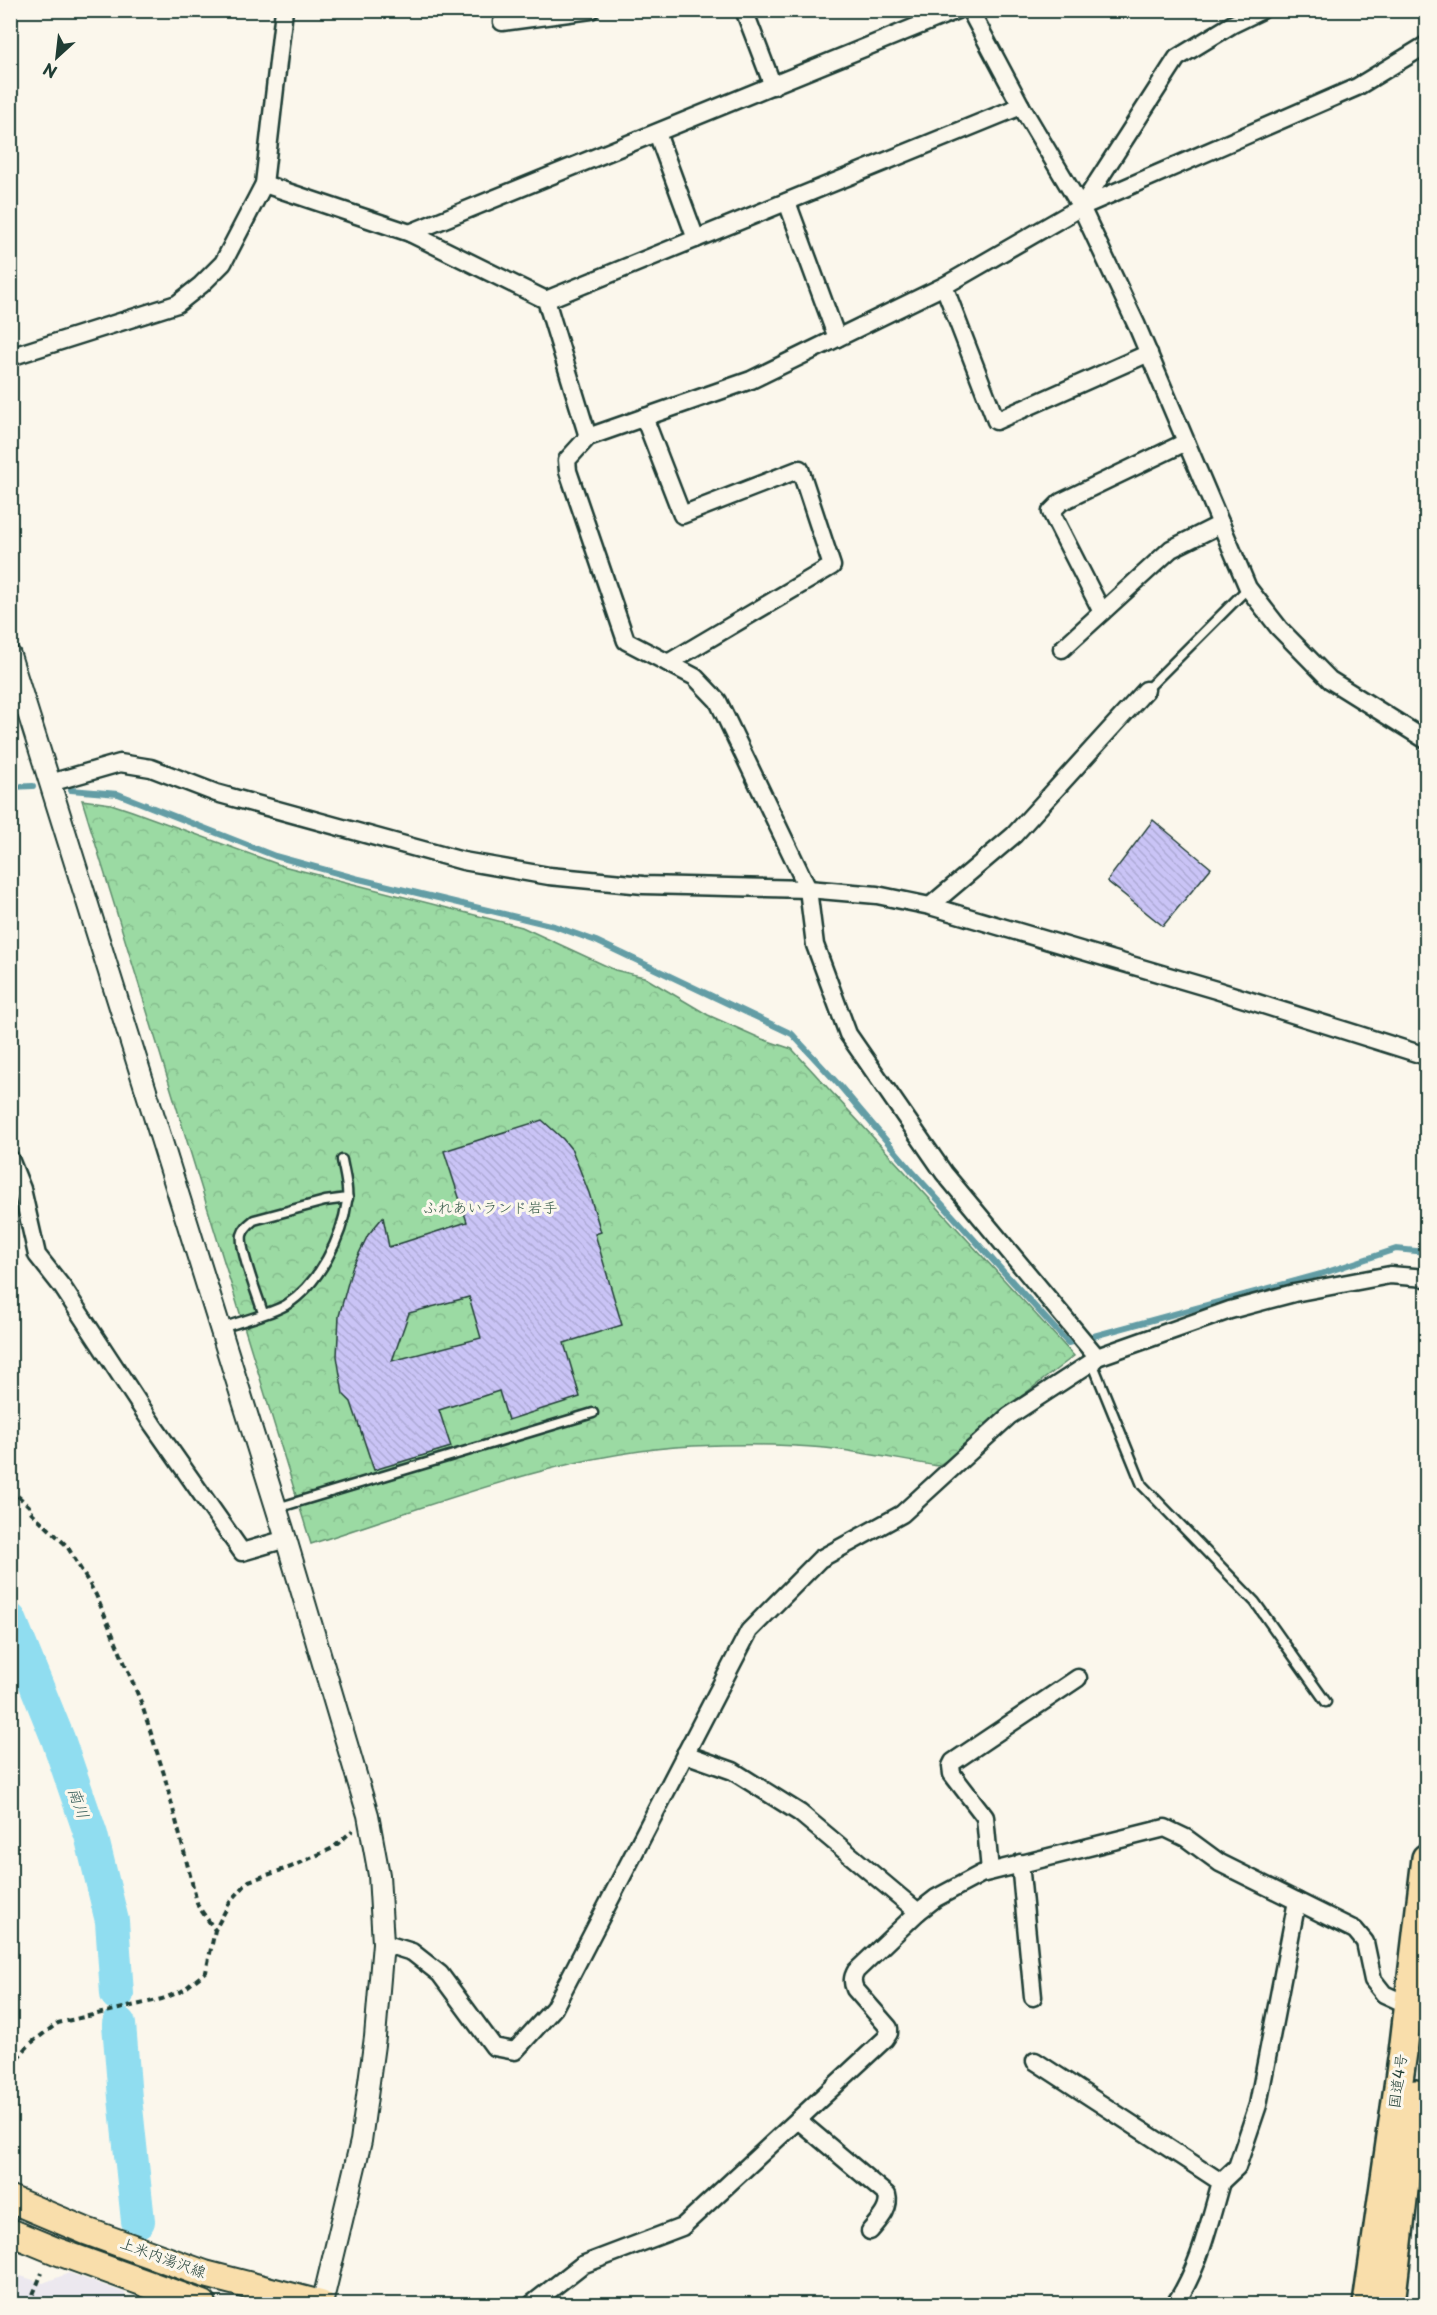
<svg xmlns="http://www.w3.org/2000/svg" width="1437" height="2315" font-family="'Playpen Sans','Klee One',sans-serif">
<defs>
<pattern id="park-crowns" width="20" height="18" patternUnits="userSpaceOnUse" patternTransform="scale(1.5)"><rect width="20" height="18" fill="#9bdaa3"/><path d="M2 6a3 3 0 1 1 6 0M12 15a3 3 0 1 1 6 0" fill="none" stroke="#85bc8d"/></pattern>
<pattern id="building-back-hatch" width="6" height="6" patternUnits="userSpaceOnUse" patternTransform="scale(1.5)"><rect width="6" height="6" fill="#cac4f6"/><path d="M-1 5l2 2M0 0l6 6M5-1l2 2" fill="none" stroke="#ada9d4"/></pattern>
</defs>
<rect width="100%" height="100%" fill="#fbf7ec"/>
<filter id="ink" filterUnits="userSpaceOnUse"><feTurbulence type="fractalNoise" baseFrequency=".0167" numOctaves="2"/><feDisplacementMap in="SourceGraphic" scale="12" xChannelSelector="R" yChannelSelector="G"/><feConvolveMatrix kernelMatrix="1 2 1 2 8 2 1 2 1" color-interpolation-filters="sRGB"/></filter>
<g filter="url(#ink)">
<polygon fill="#ece8ef" points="11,2273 43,2283 69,2273 125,2293 126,2304 11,2304"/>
<path fill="url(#park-crowns)" stroke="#5d8c6c" stroke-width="1.5" d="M82 800 111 804 132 811 283 866 522 927 615 970 644 977 708 1015 762 1039 792 1049 1074 1356 1002 1411 949 1459 938 1466C900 1460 863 1452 825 1448 782 1444 737 1444 693 1446 565 1452 433 1505 311 1544Z"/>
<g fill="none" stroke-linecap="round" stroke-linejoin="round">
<g stroke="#639da5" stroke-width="6">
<polyline points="10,787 33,786"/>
<polyline points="71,790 118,794 275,856 355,878 554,926 596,941 792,1034 840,1086 912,1171 1068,1343 1321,1274 1396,1249 1426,1252"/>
</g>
<g stroke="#90ddf0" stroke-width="34">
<polyline points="10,1620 58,1739 91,1835 112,1921 117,1994"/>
<polyline points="119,2024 125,2098 138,2221"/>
</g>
</g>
<g fill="url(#building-back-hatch)" stroke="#1f3d34" stroke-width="1.5" fill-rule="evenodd">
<polygon points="1153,820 1211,868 1163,926 1107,881"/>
<path d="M542 1120 563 1139 572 1150 589 1193 601 1232 595 1234 622 1325 564 1343 580 1397 508 1420 499 1391 439 1410 451 1447 374 1470 351 1402 343 1394 337 1356 339 1316 352 1268 368 1235 383 1217 389 1247 467 1222 444 1151ZM469 1297 481 1338 392 1361 409 1313Z"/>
</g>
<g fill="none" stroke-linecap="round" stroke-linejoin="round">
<defs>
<g id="service">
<polyline points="1146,690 1248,588"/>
<path d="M263 1313C258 1296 239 1250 242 1235 244 1228 249 1224 254 1220L325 1201 348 1198"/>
<path d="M221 1328C239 1322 270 1314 286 1305 319 1284 342 1238 347 1201 349 1188 344 1172 342 1160"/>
<polyline points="1092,1362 1142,1485 1255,1602 1326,1702"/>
<polyline points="277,1508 593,1413"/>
</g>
<g id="minor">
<polyline points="744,10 773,86"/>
<polyline points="970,10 1021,106 1081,207 1137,326 1248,588 1279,628 1330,680 1426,740"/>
<polyline points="502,22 591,10"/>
<polyline points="657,133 696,239"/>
<polyline points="264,184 410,233 546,300 588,437"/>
<polyline points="787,202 837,338"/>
<polyline points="1081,207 1177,58 1233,24 1262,10"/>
<polyline points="410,233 957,10"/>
<polyline points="944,286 996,421 1149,353"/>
<polyline points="546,300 1021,106"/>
<polyline points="10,357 177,304 201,285 223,263 264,184 284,10"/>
<polyline points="644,417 682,515 800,469 832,566 668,663"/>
<polyline points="1102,612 1051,512 1061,502 1186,442"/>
<polyline points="1062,649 1171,549 1221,524"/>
<polyline points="50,783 120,763 151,768 216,793 463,861 549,876 643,885 808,889 877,895 930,906 1216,990 1426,1056"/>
<polyline points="930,906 1014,835 1146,690"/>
<polyline points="10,1159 22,1189 37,1255 63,1288 153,1425 242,1552 286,1539"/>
<polyline points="1097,1357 944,1173 848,1034 815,945 808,889 718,701 695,677 626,641 568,471 567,460 588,437 751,380 944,286 1081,207 1357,87 1426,45"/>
<polyline points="685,1754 733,1771 800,1813 918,1912 936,1898 981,1874 1165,1828 1186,1838 1220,1863 1355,1930 1365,1942 1373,1980 1384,1994 1408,2005"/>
<polyline points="1020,1863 1033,1997"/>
<polyline points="990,1871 985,1817 952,1774 951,1766 953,1762 1078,1678"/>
<polyline points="383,1943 412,1952 440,1974 494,2047 515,2051 554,2008 749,1631 820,1559 902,1514 1009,1416 1092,1362 1097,1357 1230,1310 1294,1293 1390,1275 1426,1278"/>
<path d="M1035 2061 1221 2182C1209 2223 1199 2269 1175 2304"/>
<path d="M798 2120 887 2195C891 2209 878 2221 870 2231"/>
<polyline points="1221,2182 1237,2167 1258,2105 1297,1901"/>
<path d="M532 2304 582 2265 682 2227 885 2039 889 2033V2028L855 1989C852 1982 852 1978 856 1971L918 1912"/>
</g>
<polyline id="tertiary" points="10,655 286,1539 368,1815 379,1875 383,1943 375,2037 361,2141 322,2304"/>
<g id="primary">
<polyline points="10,2199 86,2231 205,2274 321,2304"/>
<polyline points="10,2232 56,2251 203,2304"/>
</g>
<g id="trunk">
<polyline points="1367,2304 1403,2052 1426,1858"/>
<polyline points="1391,2304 1415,2094"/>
</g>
</defs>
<use href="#service" stroke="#1f3d34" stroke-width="13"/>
<use href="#minor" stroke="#1f3d34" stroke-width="21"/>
<use href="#tertiary" stroke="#1f3d34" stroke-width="24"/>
<use href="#primary" stroke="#1f3d34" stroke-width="30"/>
<use href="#trunk" stroke="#1f3d34" stroke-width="32"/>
<g stroke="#1f3d34" stroke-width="4" stroke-dasharray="6 4.5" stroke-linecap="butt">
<polyline points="10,1489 29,1506 29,1510 67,1546 96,1595 141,1702 164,1774 198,1906 215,1930"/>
<polyline points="10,2066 31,2043 58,2023 162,1999 182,1991 206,1972 215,1930 230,1902 249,1881 291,1867 333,1848 353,1830"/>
<polyline points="29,2304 42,2273"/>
</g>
<use href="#service" stroke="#fbf7ec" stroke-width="8"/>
<use href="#minor" stroke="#fbf7ec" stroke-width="16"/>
<use href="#tertiary" stroke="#fbf7ec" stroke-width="20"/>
<use href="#primary" stroke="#f9deab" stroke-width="26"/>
<use href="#trunk" stroke="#f9deab" stroke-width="27"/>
</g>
</g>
<g text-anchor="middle" stroke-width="6" stroke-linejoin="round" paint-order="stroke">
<g font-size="15" fill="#385c4a" stroke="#fbf7ec">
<text x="490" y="1213">ふれあいランド岩手</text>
</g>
<g font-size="15" fill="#1f3d34" stroke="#fbf7ec">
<text transform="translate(1398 2081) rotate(-82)" y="5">国道4号</text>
<text transform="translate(163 2258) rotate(20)" y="5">上米内湯沢線</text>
</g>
<g font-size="16" font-style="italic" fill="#365d5a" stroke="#fbf7ec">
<text transform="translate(79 1803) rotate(70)" y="6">南川</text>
</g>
</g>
<rect width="1437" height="2315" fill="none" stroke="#fbf7ec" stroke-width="36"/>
<rect x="18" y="18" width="1401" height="2279" fill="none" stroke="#1f3d34" stroke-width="2" filter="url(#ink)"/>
<g transform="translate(57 57) rotate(207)" stroke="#fbf7ec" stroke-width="4.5" paint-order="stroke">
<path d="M0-4.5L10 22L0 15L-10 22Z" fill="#1f3d34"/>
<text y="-9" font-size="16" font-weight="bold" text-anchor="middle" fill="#1f3d34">N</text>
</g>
</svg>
